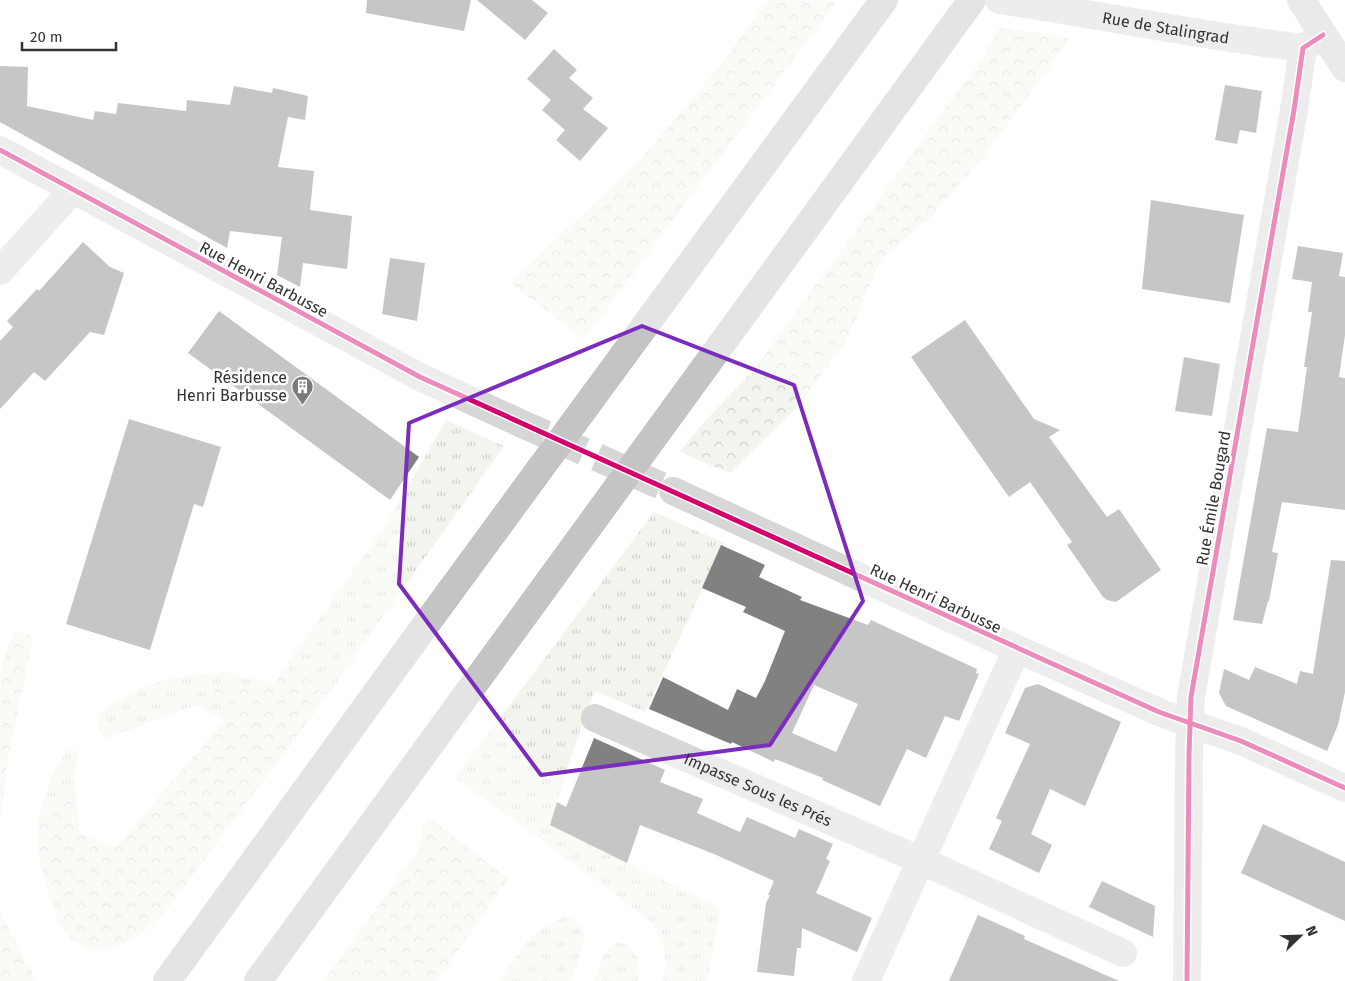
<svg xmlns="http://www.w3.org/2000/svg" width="1345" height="981" font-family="'Fira Sans',sans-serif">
<defs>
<pattern id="grass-tufts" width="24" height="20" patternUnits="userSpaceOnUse" patternTransform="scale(1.25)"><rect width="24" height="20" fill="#f1f5ed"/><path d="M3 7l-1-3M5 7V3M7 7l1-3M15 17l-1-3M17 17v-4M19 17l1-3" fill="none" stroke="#cfd2cc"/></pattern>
<pattern id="forest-crowns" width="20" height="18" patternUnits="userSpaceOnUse" patternTransform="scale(1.25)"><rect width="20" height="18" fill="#f1f5ed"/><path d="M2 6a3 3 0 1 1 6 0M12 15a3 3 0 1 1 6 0" fill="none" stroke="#cfd2cc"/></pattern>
</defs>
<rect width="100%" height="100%" fill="#fff"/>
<g fill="url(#grass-tufts)">
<polygon points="446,420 504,446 327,696 286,666 387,523"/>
<path d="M654 512 724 543 645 712 595 691 577 738 550 825 721 909 707 981H663C667 953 666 942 648 919L542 840 455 778Z"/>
<path d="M226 672 275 685 214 689 226 720 195 705 105 739 98 728 99 715C137 681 177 676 226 672Z"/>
<polygon points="68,750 78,751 75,778 38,820 51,777"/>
<path d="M566 917C598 926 578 955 573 978L570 981H499C518 954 532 927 566 917Z"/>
<path d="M616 942C638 945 641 961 638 981H594C599 968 603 949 616 942Z"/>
</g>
<g fill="url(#forest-crowns)">
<polygon points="768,0 837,1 584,339 510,283 639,161 720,66"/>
<polygon points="999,27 1070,38 982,159 928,220 881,259 846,342 796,408 730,473 688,456 680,451 705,421 754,370 985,54"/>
<polygon points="14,630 33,637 8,759 0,821 0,671"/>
<polygon points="286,666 327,696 165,912 140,935 119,947 103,949 87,949 72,940 58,922 40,866 38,820 75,778 80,834 115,848 225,720 214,689 275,685"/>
<polygon points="429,817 508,879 437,981 323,981 420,848 422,830"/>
<polygon points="0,908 1,914 37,981 0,981"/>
</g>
<g fill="#818181" fill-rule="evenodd">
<polygon points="367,0 471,0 464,31 366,13"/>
<polygon points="477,0 532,0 548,13 525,40"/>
<polygon points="554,49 577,70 569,78 593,98 583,109 608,128 580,161 556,140 565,130 542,110 551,100 527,79"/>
<polygon points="0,66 28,67 27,106 93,120 95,111 116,114 118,103 186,111 187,100 230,105 234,86 272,93 273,88 308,96 305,120 288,117 278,167 314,171 310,210 352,216 347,269 303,263 300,287 277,275 282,237 230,231 227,248 0,122"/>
<polygon points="1225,85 1262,91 1256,133 1240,130 1237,144 1215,140"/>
<polygon points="1151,200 1244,215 1230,303 1142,289"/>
<polygon points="83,242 110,267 124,273 104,335 90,332 45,381 34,372 0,409 0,341 13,327 7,321 37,289 39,291"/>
<polygon points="1298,246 1343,253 1339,276 1345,277 1345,335 1339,377 1345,378 1345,510 1282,502 1272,552 1278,553 1269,601 1268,601 1262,624 1233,620 1267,428 1298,432 1307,367 1304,367 1312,312 1308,312 1312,282 1292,279"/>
<polygon points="390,258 425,263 417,321 382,314"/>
<polygon points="219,311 419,457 390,500 188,353"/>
<polygon points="965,320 1034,419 1060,430 1049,437 1107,517 1119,509 1161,570 1116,602 1107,600 1103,597 1067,545 1072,542 1030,482 1009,497 911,357"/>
<polygon points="1184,357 1220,364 1212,416 1175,411"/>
<polygon points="129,419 221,447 203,507 194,504 150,650 66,624"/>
<path d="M721 545 765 565 759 577 802 597 800 600 868 625 871 620 977 669 976 673 979 674 959 721 945 716 926 758 907 749 880 806 822 780 823 778 775 759 774 762 732 742 731 744 649 709 663 677 728 710 737 689 756 698 765 681 785 631 743 612 746 607 702 588ZM814 685 858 704 836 752 792 733Z"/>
<polygon points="1331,560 1345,561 1345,692 1338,725 1327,751 1226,706 1219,693 1224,669 1249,680 1255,667 1297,684 1300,671 1313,674"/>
<polygon points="1038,684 1121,722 1085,806 1050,789 1031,834 1052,845 1039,873 989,849 1002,821 996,818 1030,744 1005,733 1025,688"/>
<polygon points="594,738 665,770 660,782 703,799 697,813 740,832 747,817 795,838 799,829 833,844 826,859 830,861 816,893 872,918 857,952 802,928 801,948 797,948 794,976 757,972 766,903 770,895 768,895 774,881 714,854 640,825 627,863 550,825 557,802 566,807"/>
<polygon points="1263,824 1345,862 1345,921 1241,873"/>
<polygon points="1102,881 1155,906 1153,937 1089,907"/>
<polygon points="978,915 1025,936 1024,939 1119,981 949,981"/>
</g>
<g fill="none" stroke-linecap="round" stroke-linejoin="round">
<polyline stroke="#d6d6d6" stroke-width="28" stroke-dasharray="28 14" stroke-linecap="butt" points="520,423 673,491"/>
<g stroke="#d7d7d7" stroke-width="28">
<path id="s1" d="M999 0C1101 15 1201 36 1303 48"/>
<polyline points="0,271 73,190"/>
<path id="s2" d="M595 718 920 860 1123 953"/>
<polyline points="1191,724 1241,741 1345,788"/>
<polyline points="866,981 1017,649"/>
<polyline points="1187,981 1189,755 1191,697 1294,110 1303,48 1323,35"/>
</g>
<g stroke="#d7d7d7" stroke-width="28">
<polyline points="0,150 420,377 520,423"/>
<polyline points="673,491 1017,649 1159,712 1191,724"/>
</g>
<polyline stroke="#d0d0d0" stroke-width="28" points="1301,0 1345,68"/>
<g stroke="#c4c4c4" stroke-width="28">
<polyline points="167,981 435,612 884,0"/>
<polyline points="258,981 972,0"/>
</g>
<defs>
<g id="cycleway">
<polyline points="0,150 420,377 1159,712 1241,741 1345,788"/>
<polyline points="1187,981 1189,755 1191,697 1294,110 1303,48 1323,35"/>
</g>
</defs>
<use href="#cycleway" stroke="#fff" stroke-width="8"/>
<use href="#cycleway" stroke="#d6006c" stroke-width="5"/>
</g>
<path d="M0 0H1345V981H0ZM642 326 794 385 863 601 770 745 541 775 399 584 409 423Z" fill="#fff" fill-opacity=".55" fill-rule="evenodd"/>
<path fill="none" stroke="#7b2cbf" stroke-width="4" stroke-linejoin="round" d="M642 326 794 385 863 601 770 745 541 775 399 584 409 423Z"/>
<defs>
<symbol id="building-pin" viewBox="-11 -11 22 30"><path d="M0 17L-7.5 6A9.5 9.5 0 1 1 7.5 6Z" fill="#7a7a7a" stroke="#fff"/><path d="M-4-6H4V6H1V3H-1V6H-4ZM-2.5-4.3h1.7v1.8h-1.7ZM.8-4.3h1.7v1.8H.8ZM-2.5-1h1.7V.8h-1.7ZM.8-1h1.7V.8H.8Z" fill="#fff"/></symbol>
</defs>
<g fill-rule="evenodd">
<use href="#building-pin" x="290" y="374" width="25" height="34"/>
</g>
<g text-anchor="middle" stroke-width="5" stroke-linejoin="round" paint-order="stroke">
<g font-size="16" fill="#333" stroke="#fff">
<text dy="6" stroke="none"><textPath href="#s1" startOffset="169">Rue de Stalingrad</textPath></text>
<text transform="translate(264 279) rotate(28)" y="6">Rue Henri Barbusse</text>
<text transform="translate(1213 498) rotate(-80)" y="6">Rue Émile Bougard</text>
<text transform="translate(936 598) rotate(25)" y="6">Rue Henri Barbusse</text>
<text dy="6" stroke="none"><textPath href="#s2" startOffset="178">Impasse Sous les Prés</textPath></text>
</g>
<g font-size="16" fill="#333" stroke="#fff" text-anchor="end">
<text x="287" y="383">Résidence<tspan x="287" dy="18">Henri Barbusse</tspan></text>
</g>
</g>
<g transform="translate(1300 936) rotate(67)" stroke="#ffffff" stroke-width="4" paint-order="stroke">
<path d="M0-4L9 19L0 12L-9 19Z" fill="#333333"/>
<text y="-8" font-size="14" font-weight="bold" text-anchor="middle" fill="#333333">N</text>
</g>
<path d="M22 42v8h94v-8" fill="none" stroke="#333333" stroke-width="2.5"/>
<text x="30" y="42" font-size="15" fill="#333333" stroke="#ffffff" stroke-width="4" paint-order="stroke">20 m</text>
</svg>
